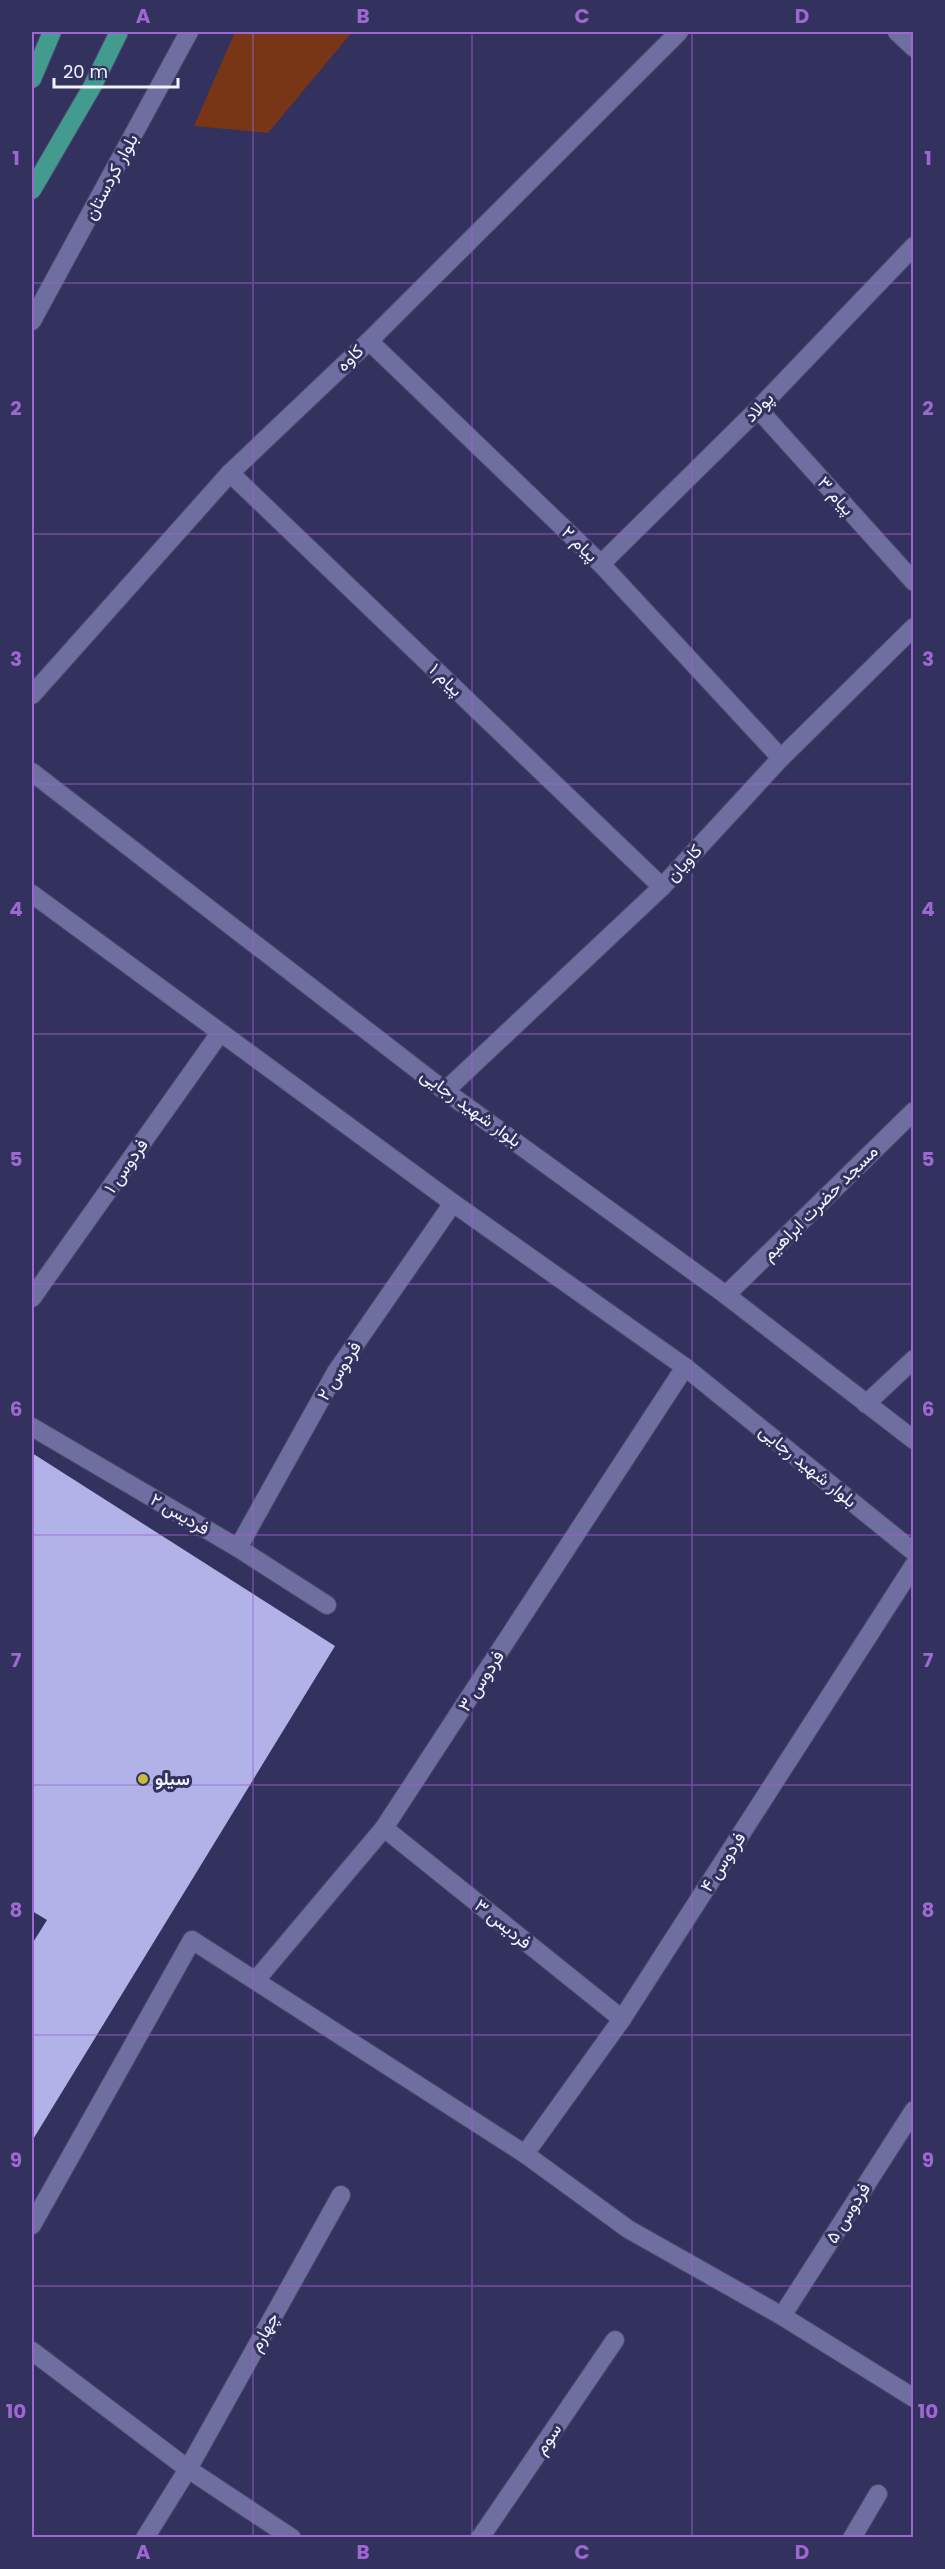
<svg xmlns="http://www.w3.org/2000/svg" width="945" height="2569" font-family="Poppins,Vazirmatn,sans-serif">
<rect width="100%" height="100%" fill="#33315e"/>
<polygon fill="#793617" points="235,32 352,32 268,133 194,126"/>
<polygon fill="#b0b2e8" points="32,1453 335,1646 32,2141 32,1944 47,1920 32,1911"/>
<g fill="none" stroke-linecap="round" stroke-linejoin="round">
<defs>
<g id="minor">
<polyline points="897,32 914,48"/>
<polyline points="369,341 601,564 781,758"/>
<polyline points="758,409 914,582"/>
<polyline points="230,473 662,887"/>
<polyline points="601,564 758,409 914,246"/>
<polyline points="32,695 230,473 369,341 679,32"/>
<polyline points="445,1091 662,887 781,758 914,627"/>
<polyline points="726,1295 914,1111"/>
<polyline points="32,1298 220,1033"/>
<polyline points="866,1404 914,1359"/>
<polyline points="32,1427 238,1548 327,1605"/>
<polyline points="238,1548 336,1372 453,1203"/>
<polyline points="384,1828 622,2019"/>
<polyline points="256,1980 384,1828 685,1367"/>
<polyline points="525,2154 622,2019 914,1565"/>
<polyline points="32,2225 192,1940 525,2154 628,2229 782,2316 914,2398"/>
<polyline points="782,2316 914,2110"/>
<polyline points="32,2351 188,2469 292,2538"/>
<polyline points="145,2538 188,2469 341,2195"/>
<polyline points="480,2538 615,2340"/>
<polyline points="852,2538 878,2494"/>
</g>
<g id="tertiary">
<polyline points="32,321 189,32"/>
<polyline points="32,772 445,1091 726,1295 914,1440"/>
<polyline points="32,894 453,1203 685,1367 914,1552"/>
</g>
<g id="primary">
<polyline points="32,79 52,32"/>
<polyline points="32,190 92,87 119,32"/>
</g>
</defs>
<use href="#minor" stroke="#4b486b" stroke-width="20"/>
<use href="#tertiary" stroke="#4b486b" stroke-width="20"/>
<use href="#primary" stroke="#4b486b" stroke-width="20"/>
<use href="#minor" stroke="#6e6ea0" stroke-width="18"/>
<use href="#tertiary" stroke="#6e6ea0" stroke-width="18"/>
<use href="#primary" stroke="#439b90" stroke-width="18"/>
</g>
<path fill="none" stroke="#9e67d2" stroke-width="1.5" stroke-opacity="0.55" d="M253 32V2538M472 32V2538M692 32V2538M32 283H914M32 534H914M32 784H914M32 1034H914M32 1284H914M32 1535H914M32 1785H914M32 2035H914M32 2286H914"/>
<circle fill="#c8bb3b" stroke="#33315e" stroke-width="2" cx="143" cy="1779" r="6"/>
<g text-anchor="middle" stroke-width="6" stroke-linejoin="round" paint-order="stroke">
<g font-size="18" fill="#f1f2fd" stroke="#33315e">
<text transform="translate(111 177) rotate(-62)" y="6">بلوار کردستان</text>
<text transform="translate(350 358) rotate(-44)" y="6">کاوه</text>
<text transform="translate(759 407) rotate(-46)" y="6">پولاد</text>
<text transform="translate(836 496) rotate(48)" y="6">پیام ۳</text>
<text transform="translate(580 544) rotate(44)" y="6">پیام ۲</text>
<text transform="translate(446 680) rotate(44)" y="6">پیام ۱</text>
<text transform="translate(684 863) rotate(-47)" y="6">کاویان</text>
<text transform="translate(471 1108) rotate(36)" y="6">بلوار شهید رجایی</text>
<text transform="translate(126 1166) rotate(-55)" y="6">فردوس ۱</text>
<text transform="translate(820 1203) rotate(-45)" y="6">مسجد حضرت ابراهیم</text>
<text transform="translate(339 1371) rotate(-58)" y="6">فردوس ۲</text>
<text transform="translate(808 1466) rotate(39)" y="6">بلوار شهید رجایی</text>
<text transform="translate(180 1514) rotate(30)" y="6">فردیس ۲</text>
<text transform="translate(481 1681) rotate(-57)" y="6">فردوس ۳</text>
<text transform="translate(723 1862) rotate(-57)" y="6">فردوس ۴</text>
<text transform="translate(503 1924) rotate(39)" y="6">فردیس ۳</text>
<text transform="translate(848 2213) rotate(-58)" y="6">فردوس ۵</text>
<text transform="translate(264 2332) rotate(-61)" y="6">چهارم</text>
<text transform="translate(548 2439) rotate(-56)" y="6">سوم</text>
</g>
<g font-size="18" font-weight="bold" fill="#f1f2fd" stroke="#33315e" text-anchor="start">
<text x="155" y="1785">سیلو</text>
</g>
</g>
<rect width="945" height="2569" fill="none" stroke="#33315e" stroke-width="66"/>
<path d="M54 78v9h124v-9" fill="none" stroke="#f1f2fd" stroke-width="3"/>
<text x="63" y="78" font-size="18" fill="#f1f2fd" stroke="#33315e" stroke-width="4.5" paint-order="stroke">20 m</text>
<rect x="33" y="33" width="879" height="2503" fill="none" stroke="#9e67d2" stroke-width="2"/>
<g font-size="20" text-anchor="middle" font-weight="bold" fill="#9e67d2">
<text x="143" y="23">A</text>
<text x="363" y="23">B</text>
<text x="582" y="23">C</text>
<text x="802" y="23">D</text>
<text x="16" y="165">1</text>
<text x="928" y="165">1</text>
<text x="16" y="415">2</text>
<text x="928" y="415">2</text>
<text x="16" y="666">3</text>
<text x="928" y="666">3</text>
<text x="16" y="916">4</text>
<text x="928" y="916">4</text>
<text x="16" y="1166">5</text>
<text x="928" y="1166">5</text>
<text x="16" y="1416">6</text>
<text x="928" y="1416">6</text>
<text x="16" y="1667">7</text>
<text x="928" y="1667">7</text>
<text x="16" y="1917">8</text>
<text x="928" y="1917">8</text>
<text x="16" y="2167">9</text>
<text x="928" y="2167">9</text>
<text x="16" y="2418">10</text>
<text x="928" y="2418">10</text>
<text x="143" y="2559">A</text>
<text x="363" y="2559">B</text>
<text x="582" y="2559">C</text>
<text x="802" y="2559">D</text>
</g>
</svg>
